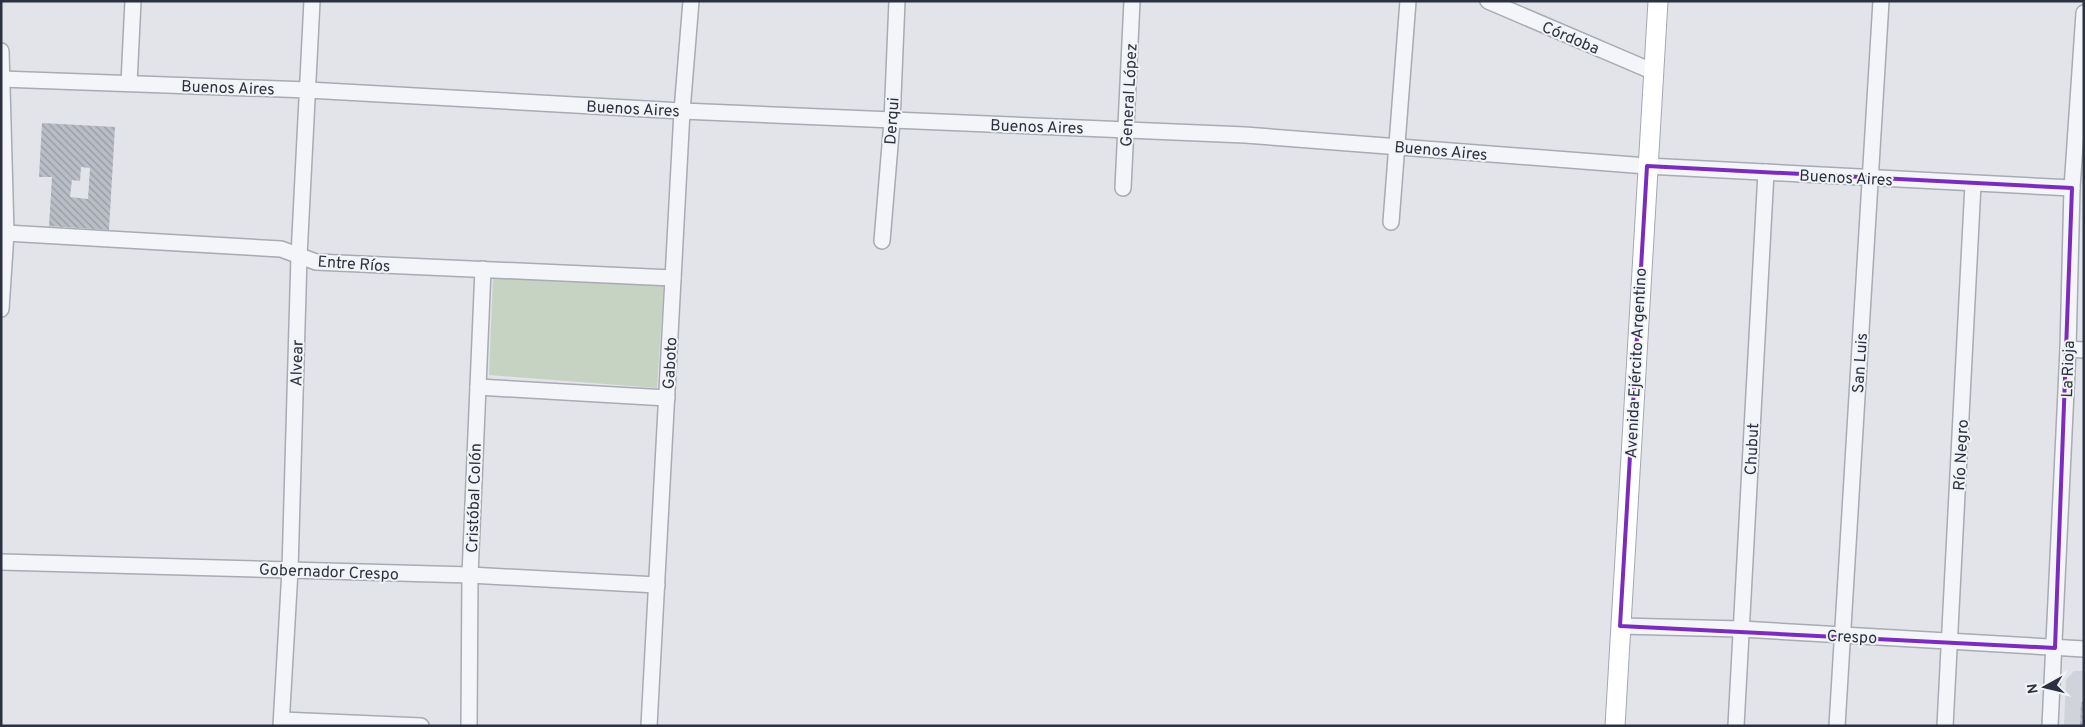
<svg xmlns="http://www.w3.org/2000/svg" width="2085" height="727" font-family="Overpass,sans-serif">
<defs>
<pattern id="building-back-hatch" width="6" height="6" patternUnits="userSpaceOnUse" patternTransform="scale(1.25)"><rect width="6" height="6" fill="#b9bdc6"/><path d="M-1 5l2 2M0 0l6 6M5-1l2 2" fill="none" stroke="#979aa2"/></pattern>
</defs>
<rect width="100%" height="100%" fill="#e2e4e9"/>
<polygon fill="#d0d3db" points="2074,671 2084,671 2084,726 2064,726 2066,680"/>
<polygon fill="#c6d3c3" points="493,278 664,284 657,388 489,375"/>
<g fill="url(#building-back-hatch)" fill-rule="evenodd">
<path d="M42 123 115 127 109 230 49 226 52 177H39ZM81 167 90 168 88 199 70 197 72 180 80 181Z"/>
<polygon points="2081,702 2084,702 2084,726 2080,726"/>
</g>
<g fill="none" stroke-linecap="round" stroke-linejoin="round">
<defs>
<g id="minor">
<polyline points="1488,1 1654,72"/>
<polyline points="1,51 6,233 1,309"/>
<polyline points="1,79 308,90 682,111 1245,135 1647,166 2072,188"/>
<polyline points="129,83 133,1"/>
<polyline points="1123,188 1132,1"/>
<polyline points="1391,222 1408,1"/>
<polyline points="6,233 281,249 316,262 673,278"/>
<polyline points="882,241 892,121 897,1"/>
<polyline points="2068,349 2084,350"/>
<polyline points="478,387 667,398"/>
<polyline points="1,562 470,575 657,585"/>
<polyline points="1620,626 1741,629 2084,649"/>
<polyline points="282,720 421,726"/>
<polyline points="281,726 290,570 299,256 312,1"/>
<polyline points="469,726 470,575 483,269"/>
<polyline points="649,726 682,111 691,1"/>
<polyline points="1736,726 1766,172"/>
<polyline points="1837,726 1881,1"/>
<polyline points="1945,726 1973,184"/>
<polyline points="2050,726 2068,349 2072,188 2084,13"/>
</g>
<polyline id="major" points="1615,726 1658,1"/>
</defs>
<use href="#minor" stroke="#a7abb3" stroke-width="18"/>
<use href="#major" stroke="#a2a8b4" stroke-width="21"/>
<use href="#minor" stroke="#f4f5f8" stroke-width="15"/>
<use href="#major" stroke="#fff" stroke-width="19"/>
</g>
<path fill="none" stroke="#7b2cbf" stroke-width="4" stroke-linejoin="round" d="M1647 166 2072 188 2055 648 1620 626Z"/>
<g text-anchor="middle" stroke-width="4" stroke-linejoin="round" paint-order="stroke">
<g font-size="16" fill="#2b3140" stroke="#f1f3f7">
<text transform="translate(1571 37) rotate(23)" y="6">Córdoba</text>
<text transform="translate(228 87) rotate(2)" y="6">Buenos Aires</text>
<text transform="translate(1128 95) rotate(-87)" y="6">General López</text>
<text transform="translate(633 108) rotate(3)" y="6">Buenos Aires</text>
<text transform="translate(891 121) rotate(-86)" y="6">Derqui</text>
<text transform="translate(1037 126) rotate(2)" y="6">Buenos Aires</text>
<text transform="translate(1441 150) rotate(5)" y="6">Buenos Aires</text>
<text transform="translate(1846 177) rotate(3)" y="6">Buenos Aires</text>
<text transform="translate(354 263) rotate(4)" y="6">Entre Ríos</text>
<text transform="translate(296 363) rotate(-88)" y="6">Alvear</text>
<text transform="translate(669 363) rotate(-87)" y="6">Gaboto</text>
<text transform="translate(1635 363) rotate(-87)" y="6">Avenida Ejército Argentino</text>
<text transform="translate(1859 363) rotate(-86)" y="6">San Luis</text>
<text transform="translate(2067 369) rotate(-88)" y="6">La Rioja</text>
<text transform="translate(1751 449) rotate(-87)" y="6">Chubut</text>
<text transform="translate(1960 455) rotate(-87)" y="6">Río Negro</text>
<text transform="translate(473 498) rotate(-88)" y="6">Cristóbal Colón</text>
<text transform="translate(329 571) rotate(2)" y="6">Gobernador Crespo</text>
<text transform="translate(1852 636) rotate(3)" y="6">Crespo</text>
</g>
</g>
<rect width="2085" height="727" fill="none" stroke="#2b3140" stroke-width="5"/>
<g transform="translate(2045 687) rotate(262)" stroke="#f1f3f7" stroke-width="4" paint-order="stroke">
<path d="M0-4L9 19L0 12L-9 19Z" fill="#2b3140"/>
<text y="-8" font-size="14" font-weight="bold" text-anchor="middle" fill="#2b3140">N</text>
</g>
</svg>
